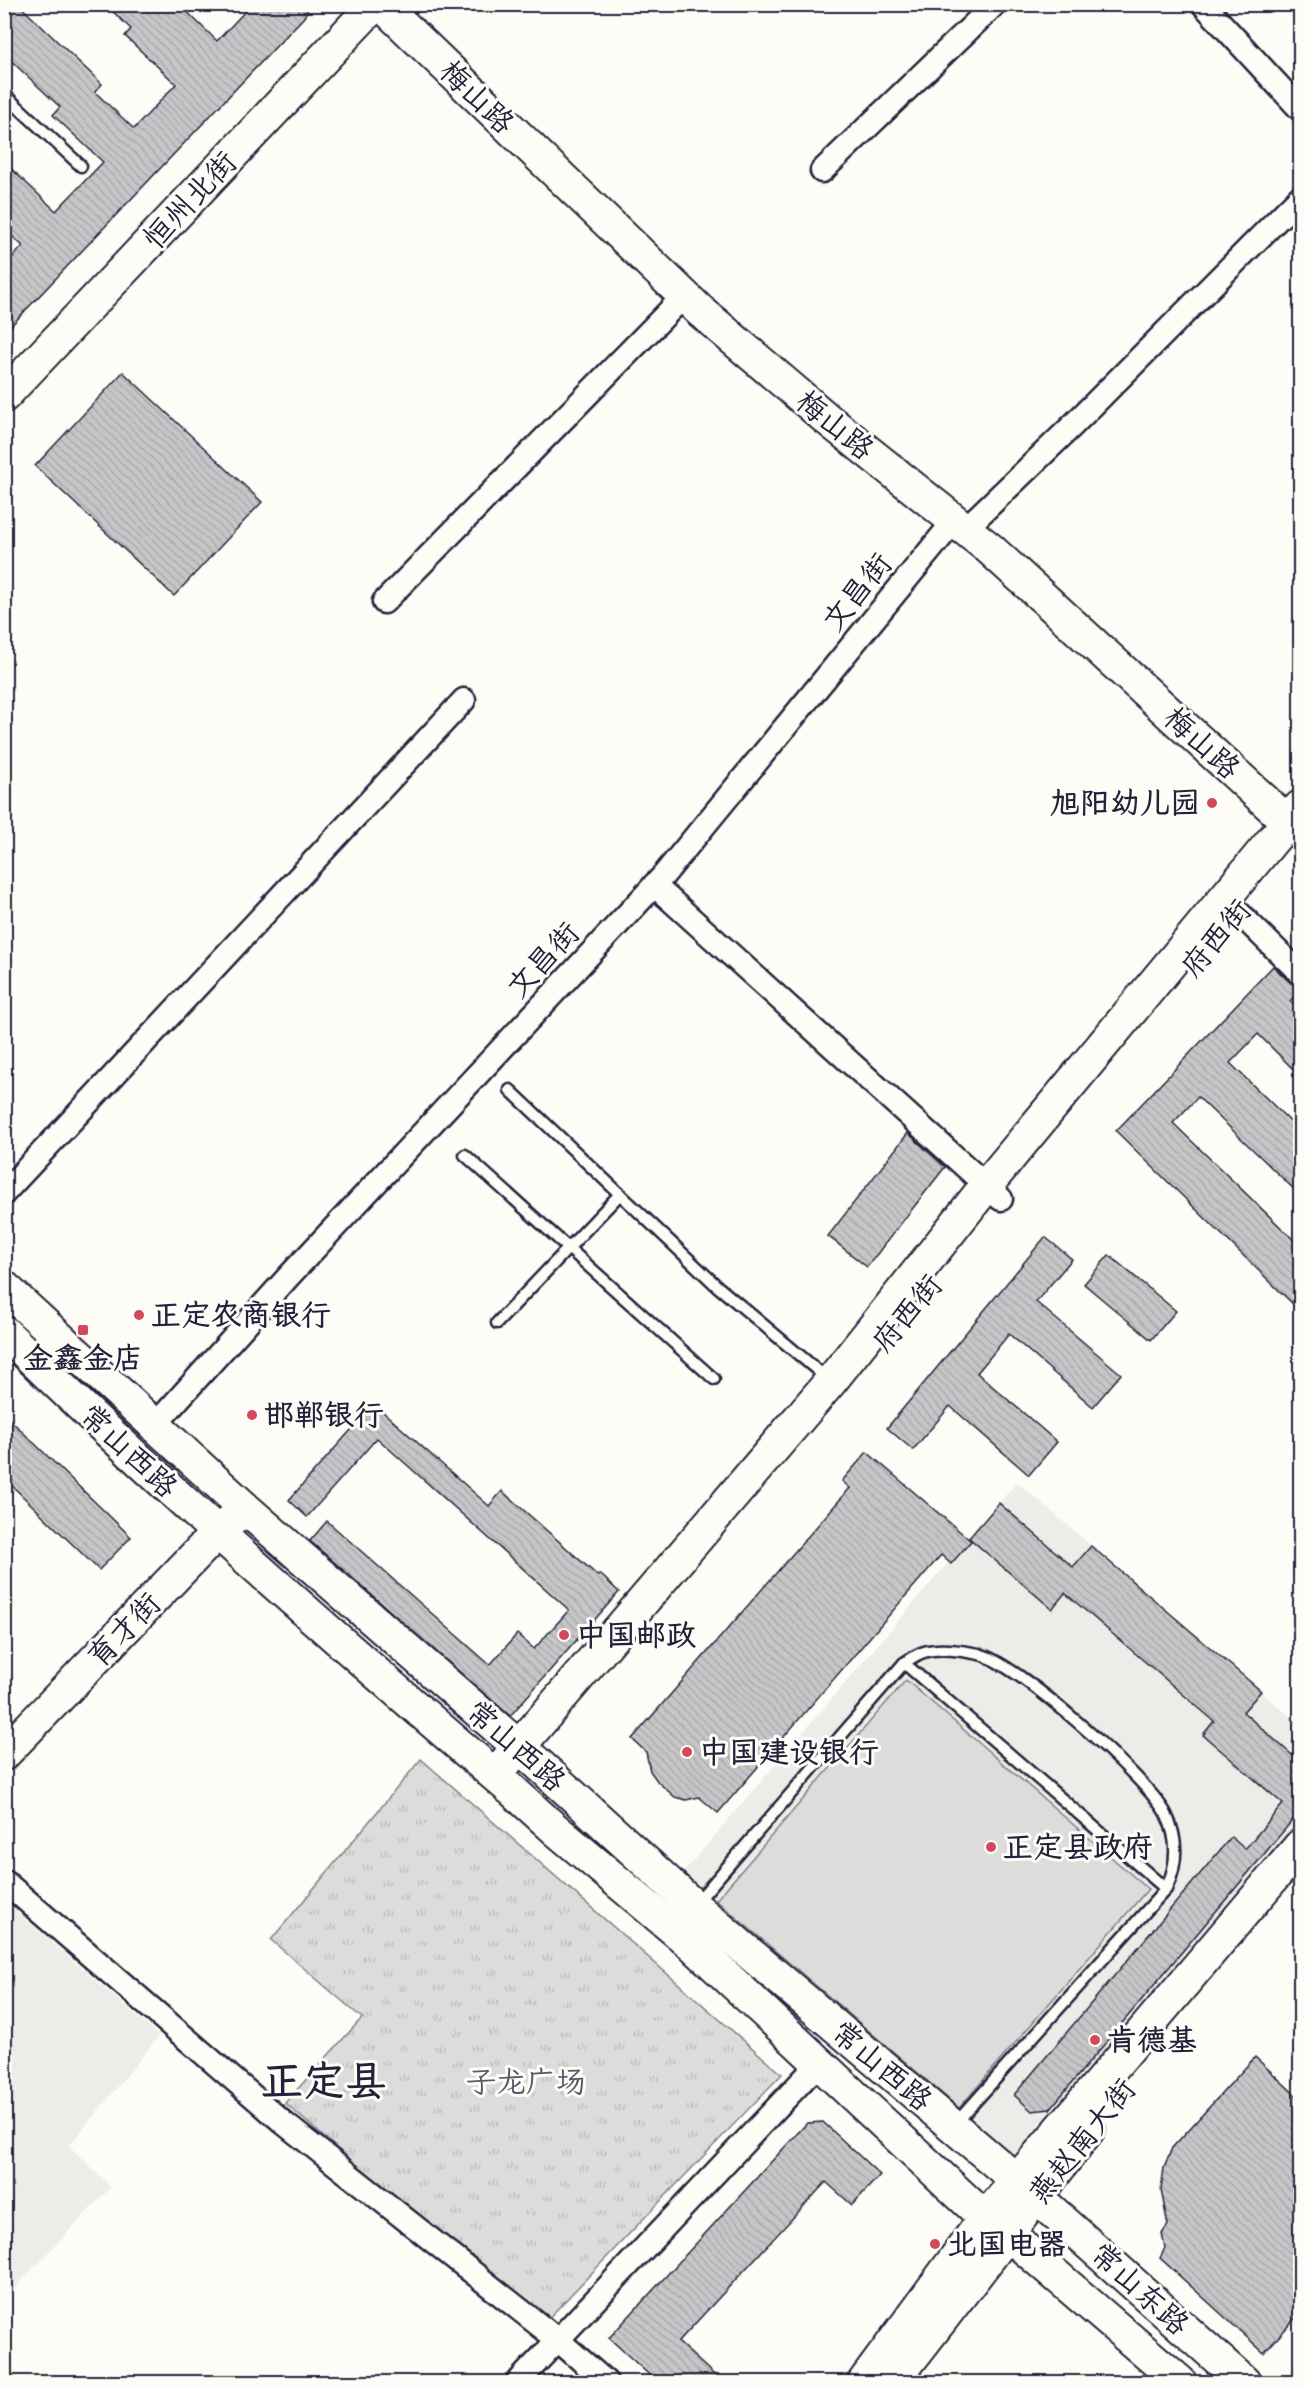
<svg xmlns="http://www.w3.org/2000/svg" width="1305" height="2387" font-family="Caveat,'LXGW WenKai TC',sans-serif">
<defs>
<pattern id="park-tufts" width="24" height="20" patternUnits="userSpaceOnUse" patternTransform="scale(1.5)"><rect width="24" height="20" fill="#dddcdb"/><path d="M3 7l-1-3M5 7V3M7 7l1-3M15 17l-1-3M17 17v-4M19 17l1-3" fill="none" stroke="#bdbcbd"/></pattern>
<pattern id="building-back-hatch" width="6" height="6" patternUnits="userSpaceOnUse" patternTransform="scale(1.5)"><rect width="6" height="6" fill="#c6c6c8"/><path d="M-1 5l2 2M0 0l6 6M5-1l2 2" fill="none" stroke="#aaaaad"/></pattern>
</defs>
<rect width="100%" height="100%" fill="#fdfcf7"/>
<filter id="ink" filterUnits="userSpaceOnUse"><feTurbulence type="fractalNoise" baseFrequency=".0167" numOctaves="2"/><feDisplacementMap in="SourceGraphic" scale="12" xChannelSelector="R" yChannelSelector="G"/><feConvolveMatrix kernelMatrix="1 2 1 2 8 2 1 2 1" color-interpolation-filters="sRGB"/></filter>
<g filter="url(#ink)">
<g fill="#ecece9">
<polygon points="1017,1482 1300,1725 1300,1820 1011,2158 681,1875"/>
<polygon points="5,1901 159,2036 69,2146 111,2187 5,2298"/>
</g>
<polygon fill="#dddcdb" stroke="#807f8b" stroke-width="1.5" points="906,1680 1148,1889 959,2108 716,1900"/>
<polygon fill="url(#park-tufts)" stroke="#807f8b" stroke-width="1.5" points="421,1759 782,2074 541,2326 285,2103 362,2018 271,1940"/>
<g fill="url(#building-back-hatch)" stroke="#22223b" stroke-width="1.5">
<polygon points="4,4 18,4 102,84 95,92 134,129 176,84 125,36 131,29 105,4 179,4 217,41 252,4 310,4 304,17 4,333 4,266 23,246 4,229 4,162 56,211 103,162 53,115 60,107 4,54"/>
<polygon points="123,372 262,502 174,596 35,466"/>
<polygon points="1273,966 1291,983 1300,986 1300,990 1290,1001 1300,1011 1300,1076 1258,1034 1230,1063 1300,1131 1300,1195 1198,1097 1173,1123 1300,1246 1300,1311 1116,1131"/>
<polygon points="908,1133 945,1167 867,1267 828,1236"/>
<polygon points="1045,1237 1072,1259 1036,1302 1121,1374 1093,1407 1009,1334 977,1373 1057,1442 1029,1475 950,1406 913,1450 887,1428"/>
<polygon points="1109,1255 1176,1311 1151,1340 1084,1284"/>
<polygon points="374,1404 489,1506 502,1491 598,1576 600,1574 619,1592 510,1716 310,1541 327,1521 490,1665 517,1634 534,1649 569,1610 377,1438 307,1517 289,1500"/>
<polygon points="4,1414 131,1537 99,1570 4,1478"/>
<polygon points="867,1452 971,1541 951,1564 941,1555 718,1813 699,1797 686,1800 675,1797 658,1782 650,1771 646,1752 632,1739 850,1488 842,1481"/>
<polygon points="999,1503 1073,1567 1091,1546 1261,1691 1243,1712 1300,1762 1300,1819 1296,1816 1050,2109 1032,2111 1014,2095 1231,1837 1245,1849 1283,1804 1203,1735 1214,1721 1065,1593 1052,1609 969,1538"/>
<polygon points="1255,2057 1300,2099 1300,2313 1264,2353 1160,2258 1165,2248 1162,2234 1168,2225 1161,2190 1164,2168 1172,2148"/>
<polygon points="823,2122 880,2175 852,2205 826,2182 678,2342 722,2382 657,2382 609,2338 807,2123"/>
</g>
<g fill="none" stroke-linecap="round" stroke-linejoin="round">
<defs>
<g id="lane">
<polyline points="4,94 81,166"/>
<polyline points="510,1090 717,1286 829,1380"/>
<polyline points="465,1155 714,1379"/>
<polyline points="497,1323 620,1194"/>
<path d="M904 1663C910 1659 917 1654 924 1652 939 1647 964 1651 979 1654 1017 1663 1147 1778 1166 1814 1179 1840 1178 1864 1166 1889"/>
<polyline points="696,1903 904,1663 1166,1889 955,2124"/>
</g>
<g id="street">
<polyline points="1203,4 1300,109"/>
<polyline points="822,171 995,4"/>
<polyline points="965,529 1071,427 1300,197"/>
<polyline points="384,602 684,296"/>
<polyline points="654,885 1001,1199"/>
<polyline points="1237,911 1300,973"/>
<polyline points="4,1193 464,700"/>
<polyline points="156,1424 289,1276 663,876 955,520"/>
<polyline points="4,1881 285,2124 558,2340 606,2382"/>
<polyline points="518,2382 819,2063"/>
</g>
<g id="secondary">
<polyline points="381,4 698,309 827,419 990,549 1300,833"/>
<polyline points="4,396 375,4"/>
<polyline points="4,1287 246,1509 535,1761 694,1906 1035,2196 1244,2382"/>
<path d="M4 1332C168 1492 340 1643 513 1791L555 1829 695 1947 985 2218 1009 2235 1180 2382"/>
<polyline points="4,1754 217,1533 233,1519"/>
<polyline points="505,1763 831,1381 986,1186 1300,807"/>
<polyline points="864,2382 985,2218 1300,1846"/>
<polyline points="893,2382 1089,2129"/>
</g>
</defs>
<use href="#lane" stroke="#22223b" stroke-width="15"/>
<use href="#street" stroke="#22223b" stroke-width="27"/>
<use href="#secondary" stroke="#22223b" stroke-width="36"/>
<use href="#lane" stroke="#fdfcf7" stroke-width="10"/>
<use href="#street" stroke="#fdfcf7" stroke-width="22"/>
<use href="#secondary" stroke="#fdfcf7" stroke-width="32"/>
</g>
</g>
<g fill="#d1495b" stroke="#fdfcf7" stroke-width="2">
<circle cx="1212" cy="803" r="6"/>
<circle cx="139" cy="1315" r="6"/>
<rect x="77" y="1324" width="12" height="12" rx="3"/>
<circle cx="252" cy="1415" r="6"/>
<circle cx="564" cy="1635" r="6"/>
<circle cx="687" cy="1752" r="6"/>
<circle cx="991" cy="1847" r="6"/>
<circle cx="1095" cy="2040" r="6"/>
<circle cx="935" cy="2244" r="6"/>
</g>
<g text-anchor="middle" stroke-width="6" stroke-linejoin="round" paint-order="stroke">
<g font-size="30" fill="#22223b" stroke="#fdfcf7">
<text transform="translate(477 97) rotate(44)" y="10">梅山路</text>
<text transform="translate(190 200) rotate(-47)" y="10">恒州北街</text>
<text transform="translate(835 425) rotate(39)" y="10">梅山路</text>
<text transform="translate(857 592) rotate(-51)" y="10">文昌街</text>
<text transform="translate(1202 743) rotate(42)" y="10">梅山路</text>
<text transform="translate(1216 938) rotate(-50)" y="10">府西街</text>
<text transform="translate(543 960) rotate(-47)" y="10">文昌街</text>
<text transform="translate(907 1313) rotate(-50)" y="10">府西街</text>
<text transform="translate(129 1451) rotate(43)" y="10">常山西路</text>
<text transform="translate(124 1630) rotate(-46)" y="10">育才街</text>
<text transform="translate(516 1746) rotate(41)" y="10">常山西路</text>
<text transform="translate(882 2066) rotate(40)" y="10">常山西路</text>
<text transform="translate(1082 2141) rotate(-51)" y="10">燕赵南大街</text>
<text transform="translate(1140 2289) rotate(42)" y="10">常山东路</text>
</g>
<g font-size="30" font-weight="bold" fill="#22223b" stroke="#fdfcf7" text-anchor="start">
<text x="1200" y="813" text-anchor="end">旭阳幼儿园</text>
<text x="151" y="1325">正定农商银行</text>
<text x="83" y="1368" text-anchor="middle">金鑫金店</text>
<text x="264" y="1425">邯郸银行</text>
<text x="576" y="1645">中国邮政</text>
<text x="699" y="1762">中国建设银行</text>
<text x="1003" y="1857">正定县政府</text>
<text x="1107" y="2050">肯德基</text>
<text x="947" y="2254">北国电器</text>
</g>
<g font-size="30" fill="#5a5a6b" stroke="#fdfcf7">
<text x="526" y="2092">子龙广场</text>
</g>
<g font-size="42" font-weight="bold" fill="#22223b" stroke="#fdfcf7">
<text x="324" y="2095">正定县</text>
</g>
</g>
<rect width="1305" height="2387" fill="none" stroke="#fdfcf7" stroke-width="24"/>
<rect x="12" y="12" width="1281" height="2363" fill="none" stroke="#22223b" stroke-width="2" filter="url(#ink)"/>
</svg>
